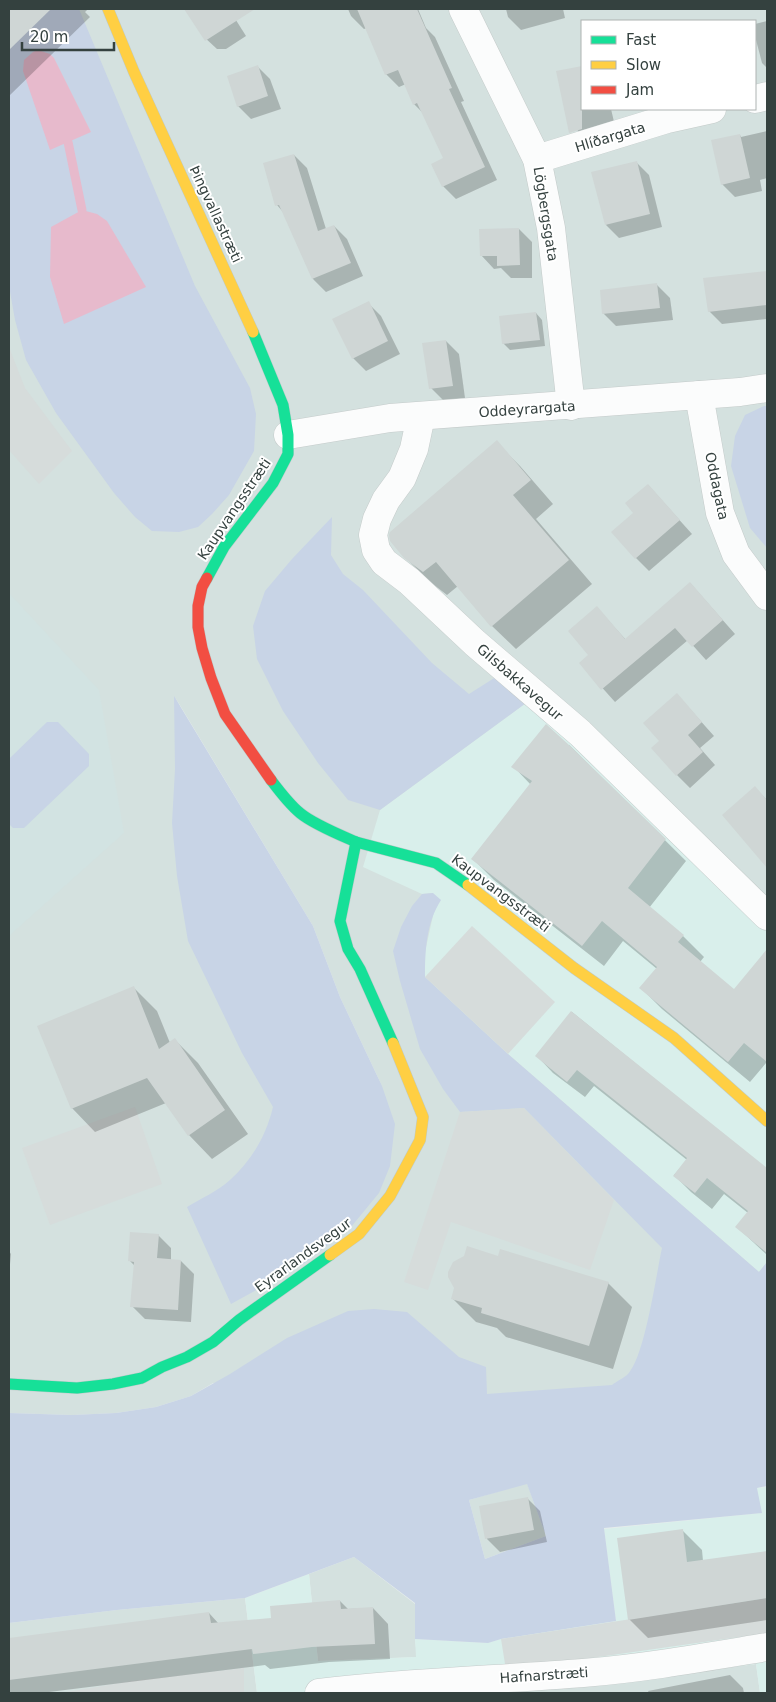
<svg xmlns="http://www.w3.org/2000/svg" width="776" height="1702" font-family="'DejaVu Sans',sans-serif">
<rect width="100%" height="100%" fill="#e6edec"/>
<g fill="#d4e1df" fill-rule="evenodd">
<path d="M79 9H767V1383L662 1424 213 1383 191 1396 156 1407 116 1413 72 1415 9 1413V70ZM582 21H755V109H582ZM175 697 313 926 340 997 382 1086Z"/>
<polygon points="527,1483 546,1536 485,1559 469,1500"/>
<polygon points="354,1557 415,1604 415,1639 417,1657 318,1661 309,1574"/>
<polygon points="245,1598 257,1693 9,1693 9,1623 117,1610"/>
<polygon points="756,1664 760,1693 510,1693 510,1690 686,1673"/>
</g>
<g fill="#d9efeb">
<polygon points="526,703 661,819 767,925 767,1262 759,1272 508,1054 425,977 425,952 434,911 433,893 422,894 363,867 380,810"/>
<polygon points="767,1487 767,1693 760,1693 756,1664 686,1673 510,1691 510,1693 257,1693 245,1598 309,1574 318,1661 416,1657 415,1639 488,1643 501,1639 616,1621 604,1529 761,1513 757,1488"/>
</g>
<polygon fill="#d2e3e2" points="9,593 99,690 124,833 9,936"/>
<g fill="#c8d4e6" fill-rule="evenodd">
<polygon points="9,9 79,9 195,286 250,388 256,414 254,451 229,495 212,514 198,527 179,532 152,531 135,517 114,493 56,413 26,360 15,320 9,286"/>
<polygon points="764,406 767,406 767,548 750,528 731,466 735,436 745,415"/>
<polygon points="332,517 331,555 343,574 363,590 432,663 469,694 499,675 526,703 380,810 348,800 318,763 283,711 257,659 253,626 265,591 292,559"/>
<path d="M174 696 313 926 340 997 382 1086 395 1124 390 1166 379 1193 351 1227 305 1263 231 1304 187 1207C200 1199 218 1191 230 1180 252 1160 266 1136 273 1107L242 1053 188 941 177 876 172 823 175 769Z"/>
<polygon points="47,722 58,722 89,754 89,766 24,828 13,828 9,824 9,759"/>
<path d="M433 893 441 900C426 923 425 952 425 977L508 1054 759 1272 767 1262V1486L757 1488 762 1513 604 1528 616 1621 501 1639 488 1643 415 1639V1603L354 1557 245 1598 117 1610 9 1623V1413L72 1415 116 1413 156 1407 191 1396 230 1374 287 1338 348 1311 374 1309 407 1312 459 1357 486 1367 487 1394 612 1385C617 1381 624 1378 628 1374 645 1356 656 1275 662 1248L524 1108 460 1112 443 1089 420 1049 400 981 393 951 401 927 412 906 422 894ZM527 1484 546 1536 485 1559 469 1500Z"/>
</g>
<g fill="#d6dcdb">
<polygon points="9,347 25,388 72,451 39,484 9,450"/>
<polygon points="472,926 555,1002 508,1054 425,977"/>
<polygon points="135,1107 162,1184 50,1225 22,1148"/>
<polygon points="524,1108 614,1200 590,1270 451,1222 428,1290 404,1282 460,1112"/>
<polygon points="767,1598 767,1633 506,1670 501,1639"/>
<polygon points="244,1668 244,1693 61,1693 133,1681"/>
</g>
<g fill="#e7bacc">
<polygon points="38,50 50,54 54,58 91,132 50,150 23,71 24,60 33,52"/>
<polygon points="82,210 97,214 107,221 146,287 64,324 50,277 51,227"/>
</g>
<g fill="#0003">
<polygon points="9,9 88,9 85,12 90,17 9,96"/>
<polygon points="186,9 229,9 246,36 226,49 217,49 203,36"/>
<polygon points="348,9 418,9 426,28 435,37 464,101 461,102 497,180 456,199 443,186 445,159 423,113 414,104 406,84 399,87 386,74 367,28 364,29 351,16"/>
<polygon points="506,9 563,9 565,18 521,30 508,17"/>
<polygon points="767,21 767,68 762,63 755,36 755,24"/>
<polygon points="257,66 270,79 281,109 251,119 238,106"/>
<polygon points="582,67 582,109 611,109 615,126 581,134 568,120 558,72"/>
<polygon points="767,131 767,178 760,180 762,191 735,197 722,184 740,135 741,137"/>
<polygon points="294,155 307,168 326,229 334,226 347,239 363,276 326,292 313,279 284,213 277,205"/>
<polygon points="636,162 649,175 662,227 619,238 606,225"/>
<polygon points="519,229 532,242 532,278 511,278 501,268 494,269 481,255"/>
<polygon points="767,272 767,319 722,324 709,311 705,279"/>
<polygon points="657,285 670,298 673,320 616,326 603,313"/>
<polygon points="368,303 381,316 400,354 366,371 353,358"/>
<polygon points="536,313 542,320 545,346 510,350 503,343"/>
<polygon points="446,341 459,354 465,398 444,401 431,388"/>
<polygon points="496,442 520,466 553,504 536,519 592,584 516,649 492,626 458,586 447,595 429,581 405,557"/>
<polygon points="648,485 692,534 649,571 636,558 635,513"/>
<polygon points="690,583 735,634 706,660 688,640 615,702 580,663 590,655 597,608 626,640"/>
<polygon points="689,708 714,736 700,748 715,765 690,788 677,775"/>
<polygon points="569,745 686,861 649,908 683,936 704,957 700,962 734,991 764,955 767,957 767,1064 766,1063 750,1082 662,1009 641,988 657,969 623,941 604,966 494,880 473,859 531,785 513,766"/>
<polygon points="755,788 767,800 767,865 763,861"/>
<polygon points="134,988 157,1011 170,1043 175,1040 198,1063 248,1134 212,1159 189,1135 166,1103 95,1132 72,1108"/>
<polygon points="572,1012 767,1170 767,1255 737,1227 748,1213 724,1194 712,1209 691,1192 674,1175 687,1160 594,1086 585,1097 553,1073 537,1056"/>
<polygon points="158,1235 171,1248 171,1260 181,1261 194,1274 191,1322 145,1319 132,1306 135,1266 130,1261"/>
<polygon points="9,1251 11,1254 9,1275"/>
<polygon points="499,1257 608,1283 632,1307 613,1369 506,1337 497,1328 476,1322 452,1298 455,1288"/>
<polygon points="527,1498 540,1511 547,1542 500,1552 487,1539 480,1507"/>
<polygon points="682,1530 702,1550 703,1561 767,1552 767,1620 648,1638 629,1619"/>
<polygon points="340,1601 348,1609 373,1608 388,1624 390,1659 329,1662 270,1669 265,1665 41,1693 9,1693 9,1639 209,1613 219,1624 273,1619"/>
<polygon points="730,1675 743,1688 744,1693 649,1693 648,1691"/>
</g>
<g fill="none" stroke-linecap="round" stroke-linejoin="round">
<polyline stroke="#e7bacc" stroke-width="9" points="68,142 82,210"/>
</g>
<g fill="#cfd6d5">
<polygon points="9,9 51,9 9,50"/>
<polygon points="184,9 255,9 205,41"/>
<polygon points="357,9 417,9 452,88 449,89 485,167 442,187 431,164 443,158 417,103 413,105 398,70 385,75"/>
<polygon points="258,65 268,96 237,107 227,76"/>
<polygon points="582,66 582,129 569,133 556,71"/>
<polygon points="740,134 750,178 721,185 711,140"/>
<polygon points="294,154 318,231 334,225 351,263 312,279 279,205 275,206 263,163"/>
<polygon points="637,161 650,214 605,225 591,172"/>
<polygon points="519,228 520,265 497,266 497,256 480,256 479,229"/>
<polygon points="767,271 767,305 708,312 703,278"/>
<polygon points="657,283 660,308 602,314 600,290"/>
<polygon points="369,301 388,341 352,359 332,319"/>
<polygon points="536,312 540,340 502,344 499,316"/>
<polygon points="446,340 453,386 429,389 422,343"/>
<polygon points="497,440 531,480 513,495 569,560 491,627 436,562 423,572 404,558 390,541 389,535 390,532"/>
<polygon points="648,484 680,520 635,559 611,532 633,513 625,503"/>
<polygon points="690,582 723,620 692,647 675,628 601,690 579,663 588,655 568,631 597,606 625,639"/>
<polygon points="677,693 702,722 688,735 703,752 676,776 651,748 659,741 643,723"/>
<polygon points="546,724 569,745 666,839 628,888 684,935 678,942 734,989 767,949 767,1062 744,1043 728,1062 639,988 657,967 602,921 582,946 471,859 532,781 511,767"/>
<polygon points="755,786 767,800 767,868 722,815"/>
<polygon points="134,986 159,1049 175,1038 225,1110 188,1136 147,1078 71,1109 37,1026"/>
<polygon points="571,1011 767,1168 767,1253 735,1227 748,1211 707,1178 695,1193 673,1176 687,1158 577,1070 567,1082 535,1056"/>
<polygon points="130,1232 159,1234 157,1258 181,1260 178,1310 130,1307 134,1262 128,1261"/>
<polygon points="467,1246 498,1256 500,1249 609,1282 589,1346 481,1313 482,1308 451,1299 454,1288 448,1277 448,1272 453,1262 464,1256"/>
<polygon points="528,1497 534,1530 485,1539 479,1506"/>
<polygon points="683,1529 687,1562 767,1551 767,1598 628,1620 617,1538"/>
<polygon points="340,1600 341,1609 373,1607 375,1644 312,1647 253,1654 252,1649 9,1680 9,1638 209,1612 211,1623 271,1618 270,1606"/>
</g>
<g fill="none" stroke-linecap="round" stroke-linejoin="round">
<defs>
<g id="street">
<polyline points="463,9 537,159 551,228 571,406"/>
<polyline points="755,99 767,96"/>
<polyline points="537,159 667,119 712,109"/>
<polyline points="699,395 720,513 736,554 767,596"/>
<polyline points="421,416 414,449 402,478 386,500 377,519 373,535 376,550 384,562 409,581 475,643 580,733 767,916"/>
<polyline points="288,435 390,418 740,392 767,388"/>
<path d="M319 1693C407 1682 495 1680 583 1673 645 1668 706 1657 767 1647"/>
</g>
<g id="fast">
<polyline points="207,578 224,547 273,483 288,454 288,435 283,405 253,332"/>
<path d="M271 780C280 792 289 804 300 813 313 824 340 835 356 842L436 863 468 885"/>
<polyline points="356,842 340,921 348,949 360,969 393,1043"/>
<polyline points="9,1384 77,1388 113,1384 142,1378 162,1367 187,1357 213,1342 239,1320 330,1255"/>
</g>
<g id="slow">
<polyline points="108,9 134,72 253,332"/>
<polyline points="468,885 574,968 674,1038 767,1121"/>
<polyline points="330,1255 359,1234 390,1196 420,1140 423,1117 393,1043"/>
</g>
<polyline id="jam" points="207,578 202,587 198,606 198,627 202,648 211,678 225,714 271,780"/>
</defs>
<use href="#street" stroke="#c4cbca" stroke-width="29"/>
<use href="#fast" stroke="#becbca" stroke-width="12"/>
<use href="#slow" stroke="#becbca" stroke-width="12"/>
<use href="#jam" stroke="#becbca" stroke-width="12"/>
<use href="#street" stroke="#fbfcfc" stroke-width="28"/>
<use href="#fast" stroke="#16e098" stroke-width="11"/>
<use href="#slow" stroke="#ffcf43" stroke-width="11"/>
<use href="#jam" stroke="#f24e42" stroke-width="11"/>
</g>
<g text-anchor="middle" stroke-width="4" stroke-linejoin="round" paint-order="stroke">
<g font-size="14" fill="#34413f" stroke="#fff">
<text transform="translate(610 137) rotate(-17)" y="5">Hlíðargata</text>
<text transform="translate(216 214) rotate(65)" y="5">Þingvallastræti</text>
<text transform="translate(546 214) rotate(81)" y="5">Lögbergsgata</text>
<text transform="translate(527 409) rotate(-4)" y="5">Oddeyrargata</text>
<text transform="translate(717 486) rotate(78)" y="5">Oddagata</text>
<text transform="translate(234 509) rotate(-56)" y="5">Kaupvangsstræti</text>
<text transform="translate(520 682) rotate(41)" y="5">Gilsbakkavegur</text>
<text transform="translate(501 893) rotate(37)" y="5">Kaupvangsstræti</text>
<text transform="translate(303 1255) rotate(-36)" y="5">Eyrarlandsvegur</text>
<text transform="translate(544 1675) rotate(-4)" y="5">Hafnarstræti</text>
</g>
</g>
<rect width="776" height="1702" fill="none" stroke="#34413f" stroke-width="20"/>
<rect x="581" y="20" width="175" height="90" fill="#ffffff" stroke="#aeb3b2"/>
<rect x="591" y="36" width="25" height="8" fill="#16e098" stroke="#aeb3b2"/>
<text x="626" y="45" font-size="15" fill="#34413f">Fast</text>
<rect x="591" y="61" width="25" height="8" fill="#ffcf43" stroke="#aeb3b2"/>
<text x="626" y="70" font-size="15" fill="#34413f">Slow</text>
<rect x="591" y="86" width="25" height="8" fill="#f24e42" stroke="#aeb3b2"/>
<text x="626" y="95" font-size="15" fill="#34413f">Jam</text>
<path d="M22 42v8h92v-8" fill="none" stroke="#34413f" stroke-width="2.5"/>
<text x="30" y="42" font-size="15" fill="#34413f" stroke="#ffffff" stroke-width="4" paint-order="stroke">20 m</text>
</svg>
